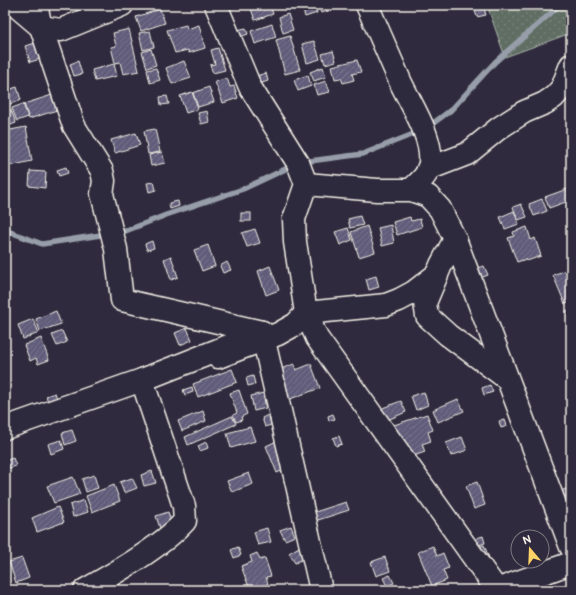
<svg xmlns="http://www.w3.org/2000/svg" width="576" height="595" font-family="'Balsamiq Sans',sans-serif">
<defs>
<pattern id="grass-dots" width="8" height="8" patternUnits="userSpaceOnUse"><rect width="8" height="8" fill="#5e6d63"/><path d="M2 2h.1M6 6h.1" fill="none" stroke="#768279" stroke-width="1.8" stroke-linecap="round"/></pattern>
<pattern id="building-hatch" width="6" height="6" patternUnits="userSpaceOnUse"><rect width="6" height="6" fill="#605c7a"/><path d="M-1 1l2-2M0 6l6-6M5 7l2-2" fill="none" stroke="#77748d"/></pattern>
</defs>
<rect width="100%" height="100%" fill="#2f2a3d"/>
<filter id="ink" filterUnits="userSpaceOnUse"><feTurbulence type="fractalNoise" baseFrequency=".025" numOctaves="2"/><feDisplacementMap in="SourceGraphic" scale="8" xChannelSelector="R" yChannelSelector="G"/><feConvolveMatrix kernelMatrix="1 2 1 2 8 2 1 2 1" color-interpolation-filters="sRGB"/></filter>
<g filter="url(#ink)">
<polygon fill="url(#grass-dots)" stroke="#a9afa6" points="487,5 571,5 571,33 505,57"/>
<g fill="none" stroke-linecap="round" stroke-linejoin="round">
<g stroke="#979eaa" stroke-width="5.5">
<polyline points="428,127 451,110 495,62 560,5"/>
<polyline points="302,162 363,154 421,131"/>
<polyline points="5,230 42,244 107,234"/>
<polyline points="116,233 123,232 166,215 243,189 294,165"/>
</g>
</g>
<g fill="url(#building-hatch)" stroke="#f4f1e8">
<polygon points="253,5 270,5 273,14 255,20 250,6"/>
<polygon points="306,5 315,5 317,13 305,17 302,6"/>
<polygon points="318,5 334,5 335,9 321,13"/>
<polygon points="473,5 483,5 486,15 477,17"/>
<polygon points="160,9 165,23 141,31 136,17"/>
<polygon points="288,14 293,30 283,33 279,17"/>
<polygon points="272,24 276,37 255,44 251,31"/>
<polygon points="186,25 187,29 199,25 205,48 189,53 188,50 175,53 167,30"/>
<polygon points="246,28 248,34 240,37 237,30"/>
<polygon points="129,29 139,71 123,74 120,62 115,63 111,47 116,46 113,33"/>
<polygon points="150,31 154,47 143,50 139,33"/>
<polygon points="290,36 300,70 285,74 276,40"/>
<polygon points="314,41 320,59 307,63 302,44"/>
<polygon points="36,43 41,59 30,62 25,46"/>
<polygon points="218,48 225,70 213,73 210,65 215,64 211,50"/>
<polygon points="151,49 156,65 147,68 142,52"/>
<polygon points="333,51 336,61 325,64 322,54"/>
<polygon points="357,60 361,72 352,74 354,80 343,83 341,78 335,79 332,66"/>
<polygon points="78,61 82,74 74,76 70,64"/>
<polygon points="184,61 191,78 172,84 166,68"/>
<polygon points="114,64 117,76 95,81 92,70"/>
<polygon points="323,67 326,77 314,81 310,72"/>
<polygon points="156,68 160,80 150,83 147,70"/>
<polygon points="266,73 268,81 256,85 253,77"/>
<polygon points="308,75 311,86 298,91 294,80"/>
<polygon points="227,78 230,87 234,86 238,98 223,103 215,82"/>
<polygon points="326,81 330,92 317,95 314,85"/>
<polygon points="17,87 21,100 5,106 5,91"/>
<polygon points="209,87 214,102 198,107 193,93"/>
<polygon points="192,92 198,109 186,113 180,96"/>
<polygon points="52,95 57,110 29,119 24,104"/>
<polygon points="167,96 169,104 161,105 160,97"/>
<polygon points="23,104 28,117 17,121 12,108"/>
<polygon points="11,110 16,123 5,127 5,113"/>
<polygon points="207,111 209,122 201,124 198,113"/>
<polygon points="26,127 32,161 9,166 5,143 5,131"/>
<polygon points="155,129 160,152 148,154 144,131"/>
<polygon points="136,133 140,145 115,153 111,140"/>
<polygon points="162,152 165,163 151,166 149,155"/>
<polygon points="66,167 68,173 59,176 57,170"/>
<polygon points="30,171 46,172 45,188 29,186"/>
<polygon points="154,182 156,190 149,192 147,183"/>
<polygon points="567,189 571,200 549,208 545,197"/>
<polygon points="542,199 547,211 534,216 529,204"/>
<polygon points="178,201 179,206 170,209 169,203"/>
<polygon points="521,204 527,217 518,220 513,207"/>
<polygon points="514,211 519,224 505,229 500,217"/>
<rect x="241" y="213" width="10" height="8"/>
<polygon points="360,216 363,225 350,228 348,219"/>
<polygon points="410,217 411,221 420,219 422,227 397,235 393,222"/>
<polygon points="391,225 394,243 382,246 378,228"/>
<polygon points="367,226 375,252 359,257 351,232"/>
<polygon points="527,227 531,240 535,238 541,256 527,261 526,259 517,262 508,238 514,236 513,232"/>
<polygon points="348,228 352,240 340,245 335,232"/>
<polygon points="255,229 260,243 247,247 242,233"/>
<polygon points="152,241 154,248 147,250 145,244"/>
<polygon points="208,245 215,266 202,271 194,250"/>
<polygon points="171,256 178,277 171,280 164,259"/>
<polygon points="227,262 231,270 223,273 220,266"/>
<polygon points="270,266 279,290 266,295 258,271"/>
<polygon points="484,266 488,275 480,278 477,268"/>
<polygon points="571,268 571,302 565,304 553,275"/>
<polygon points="376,276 379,287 369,290 366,279"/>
<polygon points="571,309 571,323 566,311"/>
<polygon points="56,311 61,324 40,331 36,319"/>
<polygon points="33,319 39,333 23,339 18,325"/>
<polygon points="187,328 192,340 180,345 175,333"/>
<polygon points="62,331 67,342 57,346 52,335"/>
<polygon points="41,338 49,360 38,364 36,358 30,361 24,345"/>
<polygon points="294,364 296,370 311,364 320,388 282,402 281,369"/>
<polygon points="232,369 237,382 198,397 193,384"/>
<polygon points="253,376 255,384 248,386 246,378"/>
<polygon points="490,385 493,392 484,395 482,388"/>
<polygon points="192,387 193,392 185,395 183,390"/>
<polygon points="239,390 247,414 241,417 242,420 236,422 233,415 237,413 230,393"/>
<polygon points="424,392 428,405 416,410 411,396"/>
<polygon points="55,393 58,401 49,404 46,396"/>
<polygon points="263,393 266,408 254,411 251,396"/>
<polygon points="458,399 464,411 438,422 433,410"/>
<polygon points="401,401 406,412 385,421 380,409"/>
<polygon points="203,411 206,421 182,431 178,421"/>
<polygon points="272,413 276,423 265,427 262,418"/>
<polygon points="333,414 335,419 329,421 328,416"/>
<polygon points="427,414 433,430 428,432 431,441 422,444 425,452 408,458 379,430"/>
<polygon points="232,416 236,424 188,445 185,437"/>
<polygon points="505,420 507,426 501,428 499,421"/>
<polygon points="250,427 255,441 231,448 227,433"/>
<polygon points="72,430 76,441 65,445 62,433"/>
<polygon points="339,436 342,444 336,446 333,438"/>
<polygon points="462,437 467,450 451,456 446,443"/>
<polygon points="61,440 64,449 51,454 48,444"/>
<polygon points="279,440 290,467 277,473 266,446"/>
<polygon points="206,442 208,448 200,451 198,446"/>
<polygon points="13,458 16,466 6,469 5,461"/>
<polygon points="152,471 156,483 144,486 141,475"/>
<polygon points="249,473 253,484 232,492 227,481"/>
<polygon points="94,475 98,488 86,492 82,479"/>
<polygon points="73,477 80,494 54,503 47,486"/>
<polygon points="132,478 137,488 124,493 120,482"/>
<polygon points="477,482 485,505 474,509 466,486"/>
<polygon points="114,485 120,501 92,512 86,496"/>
<polygon points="571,487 571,494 564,497 561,491"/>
<polygon points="84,500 88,512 73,517 70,505"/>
<polygon points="346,502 349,510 315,521 312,513"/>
<polygon points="58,507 64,522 37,532 32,518"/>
<polygon points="168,512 172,524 160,528 156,516"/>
<polygon points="291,526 295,536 285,540 280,530"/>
<polygon points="267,528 271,542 258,545 254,532"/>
<polygon points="483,536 485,543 479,545 477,538"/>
<polygon points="484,545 491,563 474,549"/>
<polygon points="433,546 437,556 443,553 449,568 443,570 447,580 432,586 418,552"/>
<polygon points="238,547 241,555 234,558 231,550"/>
<polygon points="299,547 305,558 295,563 289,553"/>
<polygon points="257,553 260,560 265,558 271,576 266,577 268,584 250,590 241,566 252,562 250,556"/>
<polygon points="385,557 390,571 376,576 371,562"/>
<polygon points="22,558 29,578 16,583 9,562"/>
<polygon points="390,575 394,583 387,586 383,578"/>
</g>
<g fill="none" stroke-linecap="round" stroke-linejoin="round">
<defs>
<g id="street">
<polyline points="15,5 41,27 61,30 122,5"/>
<polyline points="36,5 41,27 74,126 102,171 104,181 102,194 116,249 122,300 262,332"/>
<polyline points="216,5 250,87 298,163 306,184 294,219 295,242 306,313 296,324 278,334 218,357 262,332"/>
<path d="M367 5C378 30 389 56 400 81 411 105 433 137 430 163 429 175 419 182 411 190"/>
<polyline points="428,169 467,154 499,128 524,112 545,103 554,97 562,88 571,65"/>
<polyline points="306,184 377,190 411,190 428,196 440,209 455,239 571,547"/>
<polyline points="455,239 441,265 425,303 427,316 448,335 506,378"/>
<polyline points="436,275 414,292 399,300 386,305 306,313 317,338 497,590"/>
<polyline points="262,332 321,590"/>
<polyline points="5,428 142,380 231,345"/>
<path d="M85 590C117 572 161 547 185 521L184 506 142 380"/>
<polyline points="496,590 571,563"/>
</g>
</defs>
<use href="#street" stroke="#f4f1e8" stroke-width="25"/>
<use href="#street" stroke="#2f2a3d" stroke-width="22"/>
</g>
</g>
<rect width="576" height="595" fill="none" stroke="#2f2a3d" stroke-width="20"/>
<rect x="10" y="10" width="556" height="575" fill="none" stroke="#f4f1e8" stroke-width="1.5" filter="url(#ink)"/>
<g transform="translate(530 549) rotate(341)"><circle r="19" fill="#2f2a3d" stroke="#7e7a81"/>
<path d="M0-3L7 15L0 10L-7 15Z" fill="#ffd166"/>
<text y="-6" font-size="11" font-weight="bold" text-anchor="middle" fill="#f4f1e8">N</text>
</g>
</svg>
